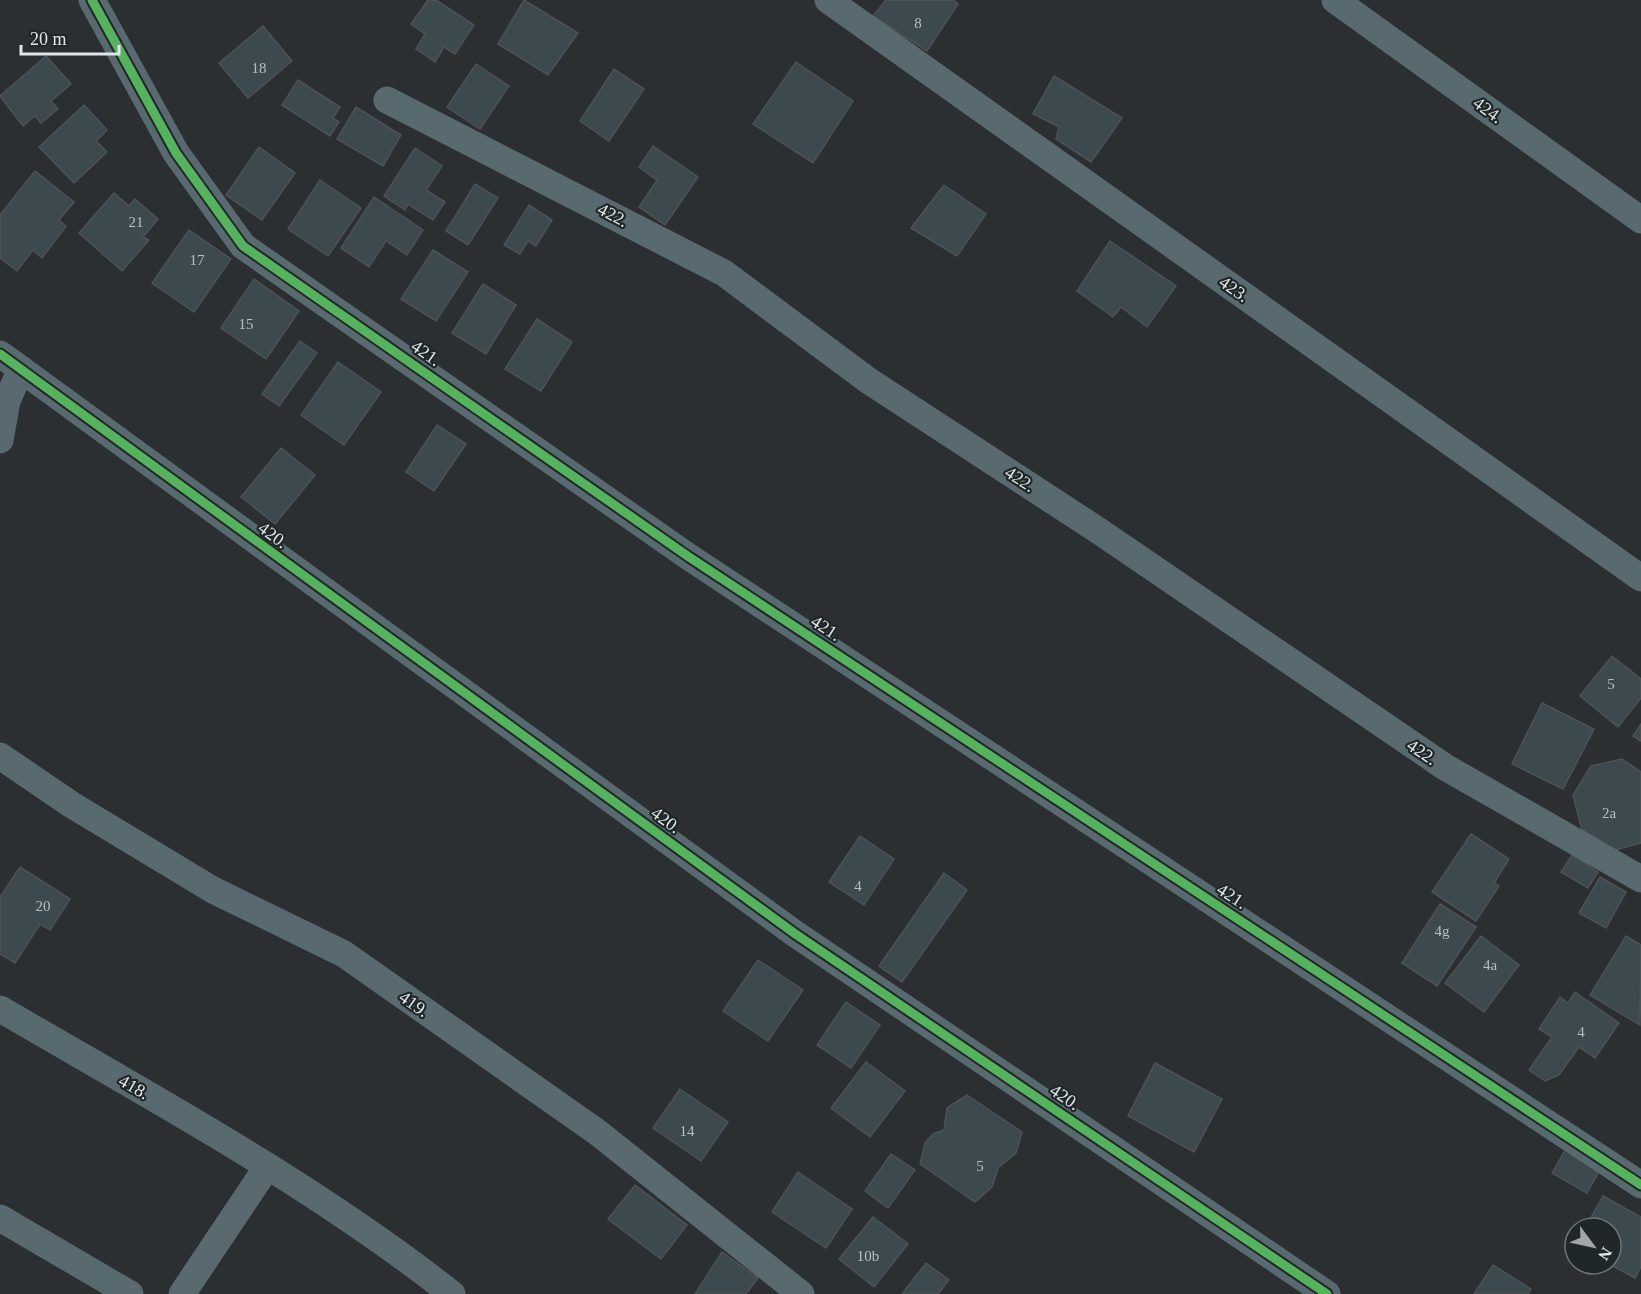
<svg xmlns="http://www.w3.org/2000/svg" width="1641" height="1294" font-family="Georgia,serif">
<rect width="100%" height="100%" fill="#2b2f31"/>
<g fill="#3c494f" stroke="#4f5254" stroke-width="1.5">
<polygon points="428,0 436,0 474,25 455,54 444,47 435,62 416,49 425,34 411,24"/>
<polygon points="524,0 578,33 548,75 498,44"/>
<polygon points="886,0 953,0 958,4 927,51 873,16"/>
<polygon points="263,26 292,61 248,98 219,63"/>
<polygon points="46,56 71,84 51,101 58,109 41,123 35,116 23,126 0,96"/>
<polygon points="796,62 853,101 813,163 753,124"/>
<polygon points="476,64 509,86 480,129 447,107"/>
<polygon points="614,69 644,89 609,141 580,121"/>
<polygon points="1054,76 1122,118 1091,162 1056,139 1059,127 1033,114"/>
<polygon points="298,80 340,107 333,118 339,122 330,136 282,105"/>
<polygon points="84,105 107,130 96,141 107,152 74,183 39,147"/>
<polygon points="356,107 401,135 383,166 337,139"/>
<polygon points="653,146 698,177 665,225 639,207 657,180 639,167"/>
<polygon points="259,147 295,173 262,220 226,195"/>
<polygon points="415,148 442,166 426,190 445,202 433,220 408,204 405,210 384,196"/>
<polygon points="35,171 74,202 59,220 66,226 42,258 33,250 17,271 0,258 0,215"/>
<polygon points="320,180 361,208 328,256 288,229"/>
<polygon points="475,184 498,198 468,245 446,231"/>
<polygon points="944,185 986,214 957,256 911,228"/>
<polygon points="114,193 129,206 135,199 158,219 143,237 149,240 122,271 79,233"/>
<polygon points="374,197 423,230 407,255 386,241 369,267 341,248"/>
<polygon points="529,205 552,220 536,246 528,241 520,254 504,245"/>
<polygon points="189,230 231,259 194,312 152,283"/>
<polygon points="1110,241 1176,286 1147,327 1121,307 1113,317 1077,291"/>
<polygon points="433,250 468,272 436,321 401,299"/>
<polygon points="254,279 299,311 266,359 221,328"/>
<polygon points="483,284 516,305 486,354 452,333"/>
<polygon points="537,319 572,342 541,391 505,369"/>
<polygon points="300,341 317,353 279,406 262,394"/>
<polygon points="338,362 381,392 344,445 301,415"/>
<polygon points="437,425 466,444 434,491 406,472"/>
<polygon points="281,448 315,475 275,524 241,497"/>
<polygon points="1612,656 1641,679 1641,698 1618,727 1580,696"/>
<polygon points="1542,703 1594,729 1563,789 1512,764"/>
<polygon points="1641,724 1641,741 1633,736"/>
<polygon points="1622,759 1641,772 1641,843 1615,850 1582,830 1573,795 1591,766"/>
<polygon points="1471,834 1509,859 1494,883 1499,886 1476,921 1432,892"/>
<polygon points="860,836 894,859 864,905 829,882"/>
<polygon points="1572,855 1598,872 1588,888 1561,872"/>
<polygon points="20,867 70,899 50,930 40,924 15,963 0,954 0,897"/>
<polygon points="944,873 967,890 902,982 879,966"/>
<polygon points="1600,877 1626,892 1606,928 1579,913"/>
<polygon points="1440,904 1476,927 1437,986 1402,963"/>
<polygon points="1481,936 1519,965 1484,1012 1445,983"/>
<polygon points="1626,936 1641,945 1640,1025 1590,995"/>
<polygon points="758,960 803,990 768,1041 723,1011"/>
<polygon points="1575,992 1619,1023 1595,1058 1579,1047 1559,1075 1545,1081 1529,1070 1552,1037 1539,1029 1560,997 1568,1003"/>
<polygon points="846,1002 880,1025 851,1068 817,1045"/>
<polygon points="866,1062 905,1091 870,1137 831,1108"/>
<polygon points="1155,1063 1222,1099 1194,1152 1128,1116"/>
<polygon points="680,1089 728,1122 701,1161 653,1128"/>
<polygon points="967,1095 1022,1132 1016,1153 998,1168 992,1187 975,1202 920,1164 925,1143 933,1134 944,1130 947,1108"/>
<polygon points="1567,1147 1602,1166 1587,1193 1552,1173"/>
<polygon points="891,1154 915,1170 888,1208 865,1191"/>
<polygon points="798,1172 852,1209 826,1248 772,1212"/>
<polygon points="635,1185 687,1225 661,1259 608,1219"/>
<polygon points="1603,1196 1641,1217 1641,1267 1635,1278 1609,1264 1611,1228 1585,1228"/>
<polygon points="873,1217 908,1244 874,1287 839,1259"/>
<polygon points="722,1252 758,1278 746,1294 695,1294"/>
<polygon points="926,1263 949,1280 938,1294 902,1294"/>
<polygon points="1493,1265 1531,1289 1528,1294 1474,1294"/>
</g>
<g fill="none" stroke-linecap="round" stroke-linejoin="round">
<g stroke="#586a70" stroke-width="27">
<polyline points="92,0 176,153 243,246 689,557 1641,1185"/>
<polyline points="828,0 1641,578"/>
<polyline points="1335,0 1641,220"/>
<polyline points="387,100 724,273 869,381 1099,531 1445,767 1641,879"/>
<polyline points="0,354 794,933 1327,1294"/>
<polyline points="0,440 7,401 21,369"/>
<polyline points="0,756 72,805 213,890 344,954 597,1132 801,1294"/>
<path d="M0 1009C153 1098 312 1184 452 1294"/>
<polyline points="0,1218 130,1294"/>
<polyline points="182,1294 267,1167"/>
</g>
<defs>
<g id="cycleway">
<polyline points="92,0 176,153 243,246 689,557 1641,1185"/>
<polyline points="0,354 794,933 1327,1294"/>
</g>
</defs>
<use href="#cycleway" stroke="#202729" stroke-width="13"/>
<use href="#cycleway" stroke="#56b35d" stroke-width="9"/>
</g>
<g text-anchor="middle" stroke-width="4.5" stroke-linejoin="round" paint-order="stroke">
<g font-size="15" fill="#b8bfc2">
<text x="918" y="28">8</text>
<text x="259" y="73">18</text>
<text x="136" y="227">21</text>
<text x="197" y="265">17</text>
<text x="246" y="329">15</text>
<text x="1611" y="689">5</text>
<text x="1609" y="818">2a</text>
<text x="858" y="891">4</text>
<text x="43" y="911">20</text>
<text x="1442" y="936">4g</text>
<text x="1490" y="970">4a</text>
<text x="1581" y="1037">4</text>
<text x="687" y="1136">14</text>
<text x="980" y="1171">5</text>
<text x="868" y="1261">10b</text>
</g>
<g font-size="18" fill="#e2e6e8" stroke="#202729">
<text transform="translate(1488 110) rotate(36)" y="6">424.</text>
<text transform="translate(613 215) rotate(28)" y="6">422.</text>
<text transform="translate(1234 289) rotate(35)" y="6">423.</text>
<text transform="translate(426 353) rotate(35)" y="6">421.</text>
<text transform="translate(1020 479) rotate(33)" y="6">422.</text>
<text transform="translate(273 535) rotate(36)" y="6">420.</text>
<text transform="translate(826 628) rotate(33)" y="6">421.</text>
<text transform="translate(1422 752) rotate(34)" y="6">422.</text>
<text transform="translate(666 820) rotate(36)" y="6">420.</text>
<text transform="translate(1232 896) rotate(33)" y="6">421.</text>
<text transform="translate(414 1004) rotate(35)" y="6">419.</text>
<text transform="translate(134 1087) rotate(30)" y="6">418.</text>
<text transform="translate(1065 1097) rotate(34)" y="6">420.</text>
</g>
</g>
<g transform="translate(1593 1246) rotate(123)"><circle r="28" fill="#202729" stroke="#6e7375" stroke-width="1.5"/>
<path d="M0-4.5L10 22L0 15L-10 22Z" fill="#a2a6a8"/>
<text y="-9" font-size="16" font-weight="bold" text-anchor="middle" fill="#e2e6e8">N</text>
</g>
<path d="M21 45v9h98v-9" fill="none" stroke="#e2e6e8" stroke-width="3"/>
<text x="30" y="45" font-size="18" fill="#e2e6e8" stroke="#202729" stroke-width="4.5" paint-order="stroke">20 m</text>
</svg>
